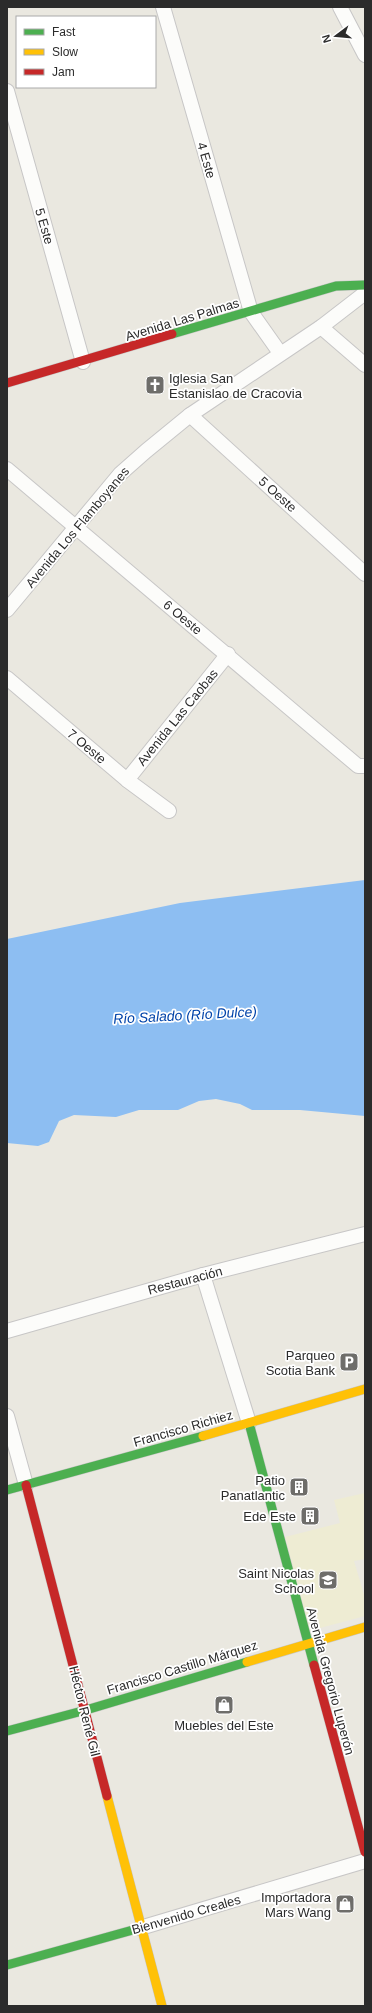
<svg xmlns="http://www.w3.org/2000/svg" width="372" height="2013" font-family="Arial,sans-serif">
<rect width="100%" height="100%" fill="#eae8e0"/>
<polygon fill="#eeecd3" points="365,1493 365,1559 354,1561 365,1598 365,1616 309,1631 285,1537 340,1523 334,1500"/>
<polygon fill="#8dbef2" points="365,880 365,1116 300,1110 252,1110 240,1104 216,1099 199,1101 178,1110 139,1110 116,1117 74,1115 59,1121 49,1142 38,1146 7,1143 7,939 180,903"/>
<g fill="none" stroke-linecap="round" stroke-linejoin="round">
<defs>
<g id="street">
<polyline points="163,7 251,312 280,353"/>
<polyline points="340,7 365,55"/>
<polyline points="7,91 83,362"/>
<polyline points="321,327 365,365"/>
<polyline points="190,415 365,574"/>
<polyline points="7,469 358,766 365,766"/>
<polyline points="7,610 120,474 146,451 190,415 321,327 365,293"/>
<polyline points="7,678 127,780 169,811"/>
<polyline points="127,780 228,654"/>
<polyline points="203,1275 249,1423"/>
<polyline points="7,1331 203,1275 365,1234"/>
<polyline points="7,1416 26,1485"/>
<polyline points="140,1928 365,1861"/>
</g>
<g id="fast">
<polyline points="172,334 336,286 365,285"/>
<polyline points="249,1423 314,1665"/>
<polyline points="7,1490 203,1436"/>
<polyline points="7,1731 86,1710 247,1662"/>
<polyline points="7,1965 140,1928"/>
</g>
<g id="slow">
<polyline points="203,1436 365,1389"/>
<polyline points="247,1662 365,1627"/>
<polyline points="107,1796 162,2006"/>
</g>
<g id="jam">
<polyline points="7,383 172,334"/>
<polyline points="26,1485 107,1796"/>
<polyline points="314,1665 365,1852"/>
</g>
</defs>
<use href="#street" stroke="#c7c6c6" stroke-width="16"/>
<use href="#fast" stroke="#c7c6c6" stroke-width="10"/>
<use href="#slow" stroke="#c7c6c6" stroke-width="10"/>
<use href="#jam" stroke="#c7c6c6" stroke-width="10"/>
<use href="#street" stroke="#fcfcfa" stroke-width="14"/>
<use href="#fast" stroke="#4caf50" stroke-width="9"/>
<use href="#slow" stroke="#ffc107" stroke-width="9"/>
<use href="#jam" stroke="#c62828" stroke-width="9"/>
</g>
<defs>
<symbol id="church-square" viewBox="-11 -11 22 22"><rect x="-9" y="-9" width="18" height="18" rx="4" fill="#6e6d6a" stroke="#fff"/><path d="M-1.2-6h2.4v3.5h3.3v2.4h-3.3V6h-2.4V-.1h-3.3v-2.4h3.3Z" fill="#fff"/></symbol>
<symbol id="parking-square" viewBox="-11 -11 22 22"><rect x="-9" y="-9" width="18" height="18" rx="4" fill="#6e6d6a" stroke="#fff"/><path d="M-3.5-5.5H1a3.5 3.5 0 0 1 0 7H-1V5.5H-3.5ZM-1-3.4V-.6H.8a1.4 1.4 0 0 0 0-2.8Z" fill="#fff"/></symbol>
<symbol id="building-square" viewBox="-11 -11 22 22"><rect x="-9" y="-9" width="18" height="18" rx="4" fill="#6e6d6a" stroke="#fff"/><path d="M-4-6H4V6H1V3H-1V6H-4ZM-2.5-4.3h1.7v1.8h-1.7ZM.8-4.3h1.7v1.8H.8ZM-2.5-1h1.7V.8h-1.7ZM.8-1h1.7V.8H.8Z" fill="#fff"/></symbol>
<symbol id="school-square" viewBox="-11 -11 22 22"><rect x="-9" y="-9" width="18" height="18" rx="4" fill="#6e6d6a" stroke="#fff"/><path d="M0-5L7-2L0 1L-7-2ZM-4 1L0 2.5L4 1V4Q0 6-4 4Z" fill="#fff"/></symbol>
<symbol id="shop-square" viewBox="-11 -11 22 22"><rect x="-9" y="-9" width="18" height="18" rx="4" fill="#6e6d6a" stroke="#fff"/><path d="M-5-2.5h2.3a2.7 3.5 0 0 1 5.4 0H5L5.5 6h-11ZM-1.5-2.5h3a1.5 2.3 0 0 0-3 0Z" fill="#fff"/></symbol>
</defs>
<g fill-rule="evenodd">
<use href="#church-square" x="144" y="374" width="22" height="22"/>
<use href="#parking-square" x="338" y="1351" width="22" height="22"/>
<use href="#building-square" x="288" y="1476" width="22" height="22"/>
<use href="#building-square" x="299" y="1505" width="22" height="22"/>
<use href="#school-square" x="317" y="1569" width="22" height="22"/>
<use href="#shop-square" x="213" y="1694" width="22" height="22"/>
<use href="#shop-square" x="334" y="1893" width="22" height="22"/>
</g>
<g text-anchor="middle" stroke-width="3.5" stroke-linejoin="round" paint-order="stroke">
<g font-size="13" fill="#2b2b2b" stroke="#fff">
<text transform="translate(207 160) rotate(74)" y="5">4 Este</text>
<text transform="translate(45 226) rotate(74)" y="5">5 Este</text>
<text transform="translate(182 319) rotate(-17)" y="5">Avenida Las Palmas</text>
<text transform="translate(278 494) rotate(42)" y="5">5 Oeste</text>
<text transform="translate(77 527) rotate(-50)" y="5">Avenida Los Flamboyanes</text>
<text transform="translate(183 617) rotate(40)" y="5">6 Oeste</text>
<text transform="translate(177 717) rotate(-51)" y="5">Avenida Las Caobas</text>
<text transform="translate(87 746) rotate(40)" y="5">7 Oeste</text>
<text transform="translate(185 1280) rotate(-15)" y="5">Restauración</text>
<text transform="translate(183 1428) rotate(-16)" y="5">Francisco Richiez</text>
<text transform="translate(182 1667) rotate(-17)" y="5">Francisco Castillo Márquez</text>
<text transform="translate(331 1681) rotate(75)" y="5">Avenida Gregorio Luperón</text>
<text transform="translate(85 1711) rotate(76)" y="5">Héctor René Gil</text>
<text transform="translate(186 1914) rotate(-16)" y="5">Bienvenido Creales</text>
</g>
<g font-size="13" fill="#2b2b2b" stroke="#fff" text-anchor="end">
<text x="169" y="383" text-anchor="start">Iglesia San<tspan x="169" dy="15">Estanislao de Cracovia</tspan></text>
<text x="335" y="1360">Parqueo<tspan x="335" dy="15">Scotia Bank</tspan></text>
<text x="285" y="1485">Patio<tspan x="285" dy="15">Panatlantic</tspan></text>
<text x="296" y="1521">Ede Este</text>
<text x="314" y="1578">Saint Nicolas<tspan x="314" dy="15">School</tspan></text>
<text x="224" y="1730" text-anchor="middle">Muebles del Este</text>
<text x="331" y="1902">Importadora<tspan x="331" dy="15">Mars Wang</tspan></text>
</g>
<g font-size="14" font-style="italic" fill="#0043a9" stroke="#fff">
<text transform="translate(185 1015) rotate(-3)" y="5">Río Salado (Río Dulce)</text>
</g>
</g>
<rect width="372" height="2013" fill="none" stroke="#2b2b2b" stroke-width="16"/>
<rect x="16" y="16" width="140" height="72" fill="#ffffff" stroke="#aaaaaa"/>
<rect x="24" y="29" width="20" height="6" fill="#4caf50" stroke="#aaaaaa"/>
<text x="52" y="36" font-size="12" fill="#2b2b2b">Fast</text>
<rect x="24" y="49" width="20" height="6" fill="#ffc107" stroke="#aaaaaa"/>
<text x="52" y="56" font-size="12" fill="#2b2b2b">Slow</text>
<rect x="24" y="69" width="20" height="6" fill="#c62828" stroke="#aaaaaa"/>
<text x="52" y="76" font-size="12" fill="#2b2b2b">Jam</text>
<g transform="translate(336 36) rotate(254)" stroke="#ffffff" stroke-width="3" paint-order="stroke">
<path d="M0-3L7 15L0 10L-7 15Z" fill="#2b2b2b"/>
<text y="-6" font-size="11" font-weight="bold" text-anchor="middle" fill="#2b2b2b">N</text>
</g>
</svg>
